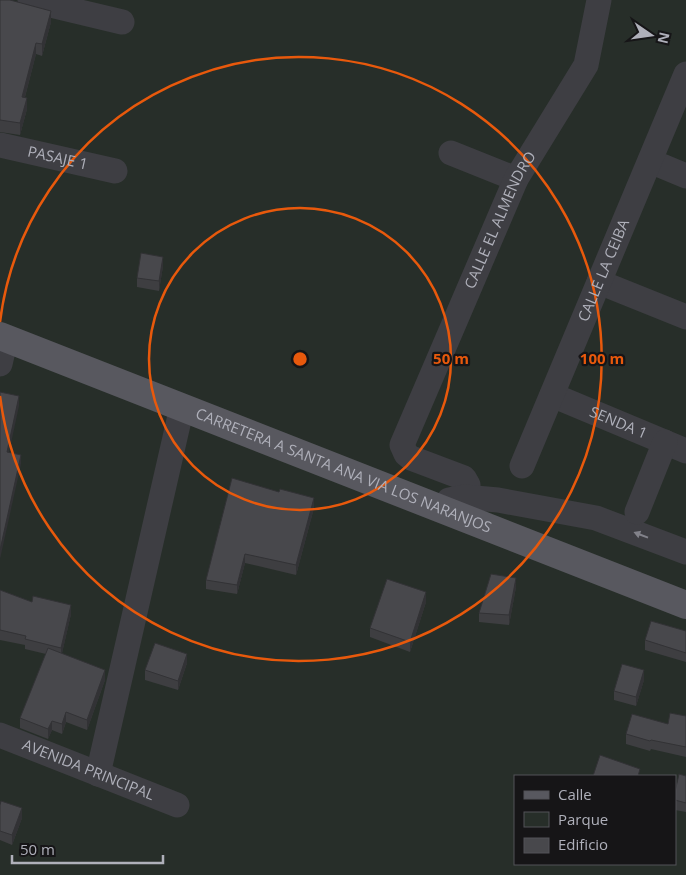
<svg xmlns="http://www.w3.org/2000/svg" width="686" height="875" font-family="'Open Sans',sans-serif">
<rect width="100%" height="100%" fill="#1b1a1c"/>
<path fill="#272e29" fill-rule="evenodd" d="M0 0H686V875H0ZM515 776H675V864H515Z"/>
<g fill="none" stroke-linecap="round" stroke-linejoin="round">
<g stroke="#3e3e43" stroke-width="25">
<polyline points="30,0 122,22"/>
<path id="s1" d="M0 145 115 171"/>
<polyline points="451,153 516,179"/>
<polyline points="650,161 686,176"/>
<polyline points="599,282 686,317"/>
<polyline points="0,364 6,338"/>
<path id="s2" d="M552 395 686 451"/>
<path id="s3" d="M522 466 686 74"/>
<path id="s4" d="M464 497 468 485 464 478 411 458 406 454 402 445 516 179 586 65 599 0"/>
<polyline points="449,500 464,497 498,500 596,518 686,552"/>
<polyline points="637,512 665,442"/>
<path id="s5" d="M0 735 177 805"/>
<polyline points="98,774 182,407"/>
</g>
<path stroke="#58585f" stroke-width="28" id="s6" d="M0 336 686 605"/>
</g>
<g fill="#3e3e41">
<polygon points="0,0 51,22 42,56 36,54 25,97 27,109 20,135 0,132"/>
<polygon points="163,266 159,291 137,287 137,278"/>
<polygon points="314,508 296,575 245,563 237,594 206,589 206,580"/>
<polygon points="516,587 509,625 479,622 479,613"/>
<polygon points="0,590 32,602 71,614 62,653 105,680 87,730 66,722 62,734 52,730 48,739 20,728 20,718 46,654 25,649 25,645 0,640"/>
<polygon points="426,602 410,652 370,637 370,628"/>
<polygon points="686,631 686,662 645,650 645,640"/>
<polygon points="187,663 178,690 145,680 145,670"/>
<polygon points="644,680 636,706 614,700 614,691"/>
<polygon points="686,716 686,757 651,749 650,751 626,744 626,734 668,724"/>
<polygon points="686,776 686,812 675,810 675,792"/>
<polygon points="0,805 22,818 12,845 0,840"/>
</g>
<g fill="#323235">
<polygon points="51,11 51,22 42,56 42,44"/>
<polygon points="36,43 36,54 22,108 22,97"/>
<polygon points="27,98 27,109 20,135 20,123"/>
<polygon points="163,257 163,266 159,291 159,281"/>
<polygon points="19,396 19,406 7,462 7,452"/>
<polygon points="21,455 21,464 0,559 0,550"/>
<polygon points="314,498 314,508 296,575 296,565"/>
<polygon points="245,554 245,563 237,594 237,585"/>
<polygon points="516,578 516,587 509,625 509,615"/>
<polygon points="426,592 426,602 410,652 410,642"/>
<polygon points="71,605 71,614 61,658 61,648"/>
<polygon points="187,654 187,663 178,690 178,681"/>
<polygon points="105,670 105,680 87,730 87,720"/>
<polygon points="644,670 644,680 636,706 636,697"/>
<polygon points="66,712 66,722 62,734 62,724"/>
<polygon points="52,721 52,730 48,739 48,729"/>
<polygon points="22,808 22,818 12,845 12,835"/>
</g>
<g fill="#48484c" stroke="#323235">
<polygon points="0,0 10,0 51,11 42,44 36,43 22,97 27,98 20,123 0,120"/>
<polygon points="141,253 163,257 159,281 137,278"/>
<polygon points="0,392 19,396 7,452 21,455 0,550"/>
<polygon points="232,478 279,492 280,489 314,498 296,565 245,554 237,585 206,580"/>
<polygon points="491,574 516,578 509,615 479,613"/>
<polygon points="387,579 426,592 410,642 370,628"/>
<polygon points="0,590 32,602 33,596 71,605 61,648 25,639 26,636 0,630"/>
<polygon points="651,621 686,631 686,653 645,640"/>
<polygon points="155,643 187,654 178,681 145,670"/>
<polygon points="48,648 105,670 87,720 66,712 62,724 52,721 48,729 20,718"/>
<polygon points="622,664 644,670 636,697 614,691"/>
<polygon points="670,713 686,716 686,747 651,740 650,741 626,734 632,714 668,724"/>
<polygon points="600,755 640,769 638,776 593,776"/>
<polygon points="679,774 686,776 686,803 675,800 675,792"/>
<polygon points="1,801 22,808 12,835 0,831 0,805"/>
</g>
<defs><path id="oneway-solid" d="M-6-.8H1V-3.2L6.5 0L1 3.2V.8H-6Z" transform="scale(1.25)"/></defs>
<use fill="#82828a" href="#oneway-solid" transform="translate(641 535) rotate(-159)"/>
<g fill="none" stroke="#e8590c" stroke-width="2.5">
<circle cx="300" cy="359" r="151"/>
<path d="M0 322A302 302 0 1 1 0 396"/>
</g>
<g text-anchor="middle" stroke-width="4.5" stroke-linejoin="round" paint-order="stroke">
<g font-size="15" fill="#afb0ba" stroke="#161517">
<text dy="5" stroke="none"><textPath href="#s1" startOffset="59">PASAJE 1</textPath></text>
<text dy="5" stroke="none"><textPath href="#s4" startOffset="339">CALLE EL ALMENDRO</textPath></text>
<text dy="5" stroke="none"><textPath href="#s3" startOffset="212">CALLE LA CEIBA</textPath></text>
<text dy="5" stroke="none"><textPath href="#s2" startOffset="72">SENDA 1</textPath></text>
<text dy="5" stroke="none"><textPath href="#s6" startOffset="369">CARRETERA A SANTA ANA VIA LOS NARANJOS</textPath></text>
<text dy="5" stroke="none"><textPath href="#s5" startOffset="95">AVENIDA PRINCIPAL</textPath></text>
</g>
</g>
<circle cx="300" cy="359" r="8" fill="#e8590c" stroke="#161517" stroke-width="2.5"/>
<g font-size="15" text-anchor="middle" font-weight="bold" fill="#e8590c" stroke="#161517" stroke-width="4.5" stroke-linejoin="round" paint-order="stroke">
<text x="451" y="364">50 m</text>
<text x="602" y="364">100 m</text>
</g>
<rect x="514" y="775" width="162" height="90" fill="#161517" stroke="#535358"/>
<rect x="524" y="791" width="25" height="8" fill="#58585f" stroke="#535358"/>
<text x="558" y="800" font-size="15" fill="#afb0ba">Calle</text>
<rect x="524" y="812" width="25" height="15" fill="#272e29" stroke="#535358"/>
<text x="558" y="825" font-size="15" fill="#afb0ba">Parque</text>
<rect x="524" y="838" width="25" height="15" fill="#48484c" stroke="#535358"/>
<text x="558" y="850" font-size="15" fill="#afb0ba">Edificio</text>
<g transform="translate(651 35) rotate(103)" stroke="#161517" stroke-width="4" paint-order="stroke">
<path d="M0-4L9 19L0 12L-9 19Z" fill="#afb0ba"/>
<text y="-8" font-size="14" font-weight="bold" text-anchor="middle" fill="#afb0ba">N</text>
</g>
<path d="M12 855v8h151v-8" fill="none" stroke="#afb0ba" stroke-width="2.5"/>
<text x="20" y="855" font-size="15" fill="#afb0ba" stroke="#161517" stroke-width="4" paint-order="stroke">50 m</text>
</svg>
